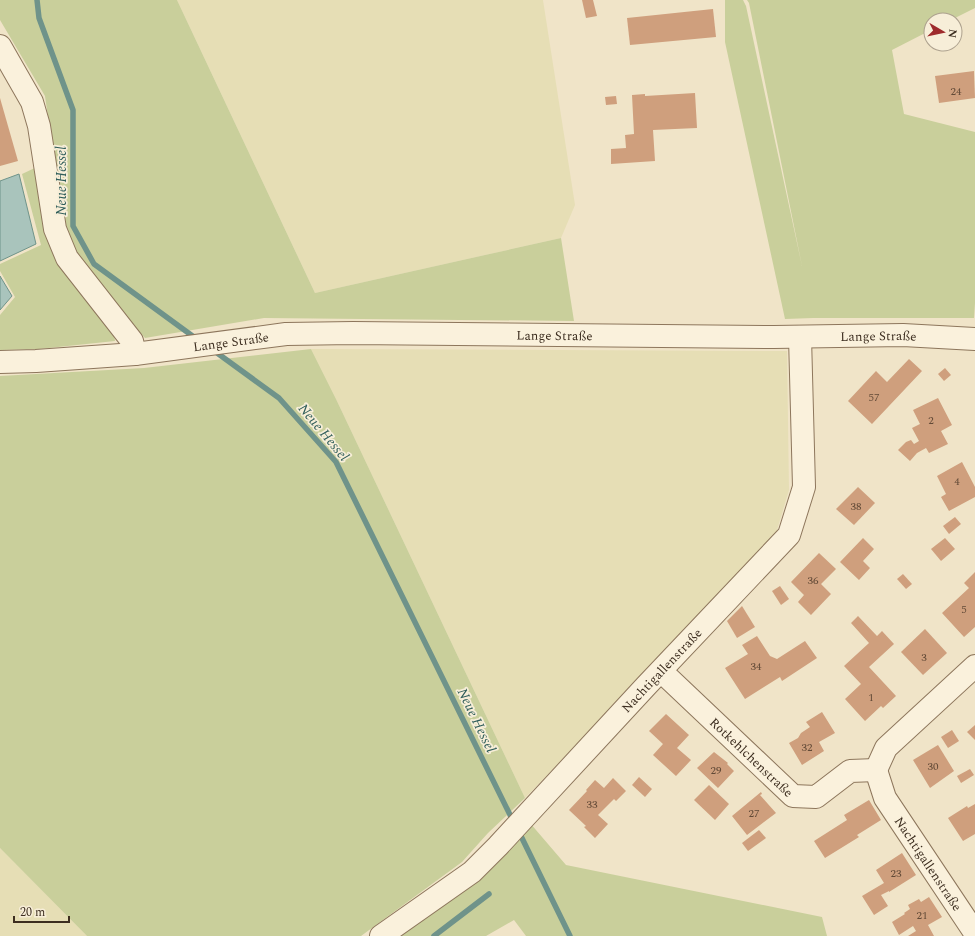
<svg xmlns="http://www.w3.org/2000/svg" width="975" height="936" font-family="Spectral,serif">
<rect width="100%" height="100%" fill="#f0e4c8"/>
<g fill="#e6deb5">
<polygon points="177,0 543,0 575,205 561,238 315,293"/>
<polygon points="311,349 787,351 789,490 774,540 525,798 336,399"/>
<polygon points="0,848 87,936 0,936"/>
</g>
<g fill="#c9cf9b">
<polygon points="0,0 177,0 315,293 561,238 574,321 264,318 145,338 76,258 64,228 45,96 0,20"/>
<polygon points="725,0 743,0 746,6 802,266 749,3 747,0 975,0 975,8 951,20 931,20 931,30 892,50 904,114 975,132 975,303 974,318 813,318 785,319 725,42"/>
<polygon points="39,166 49,229 113,328 115,341 39,349 0,350 0,315 15,297 0,271 0,264 41,245 22,174"/>
<polygon points="311,349 336,399 525,798 488,833 462,862 361,936 87,936 0,848 0,376 144,368"/>
<polygon points="530,823 566,865 822,917 827,936 526,936 514,920 486,936 397,936"/>
</g>
<g fill="#a9c4bc" stroke="#6f938a">
<polygon points="19,174 36,244 0,261 0,181"/>
<polygon points="0,276 12,296 0,310"/>
</g>
<g fill="none" stroke-linecap="round" stroke-linejoin="round">
<g stroke="#6f938a" stroke-width="5.5">
<polyline points="37,0 39,18 73,110 73,226 94,264 198,340"/>
<polyline points="213,350 279,398 336,462 514,823"/>
<polyline points="518,830 570,936"/>
<polyline points="434,936 489,894"/>
</g>
</g>
<g fill="#cf9f7d">
<polygon points="582,0 593,0 597,16 586,18"/>
<polygon points="713,9 716,37 630,45 627,18"/>
<polygon points="974,71 975,98 939,103 935,76"/>
<polygon points="695,93 697,128 653,130 655,161 611,164 611,149 626,148 625,135 634,134 632,95 645,94 645,96"/>
<polygon points="616,96 617,104 606,105 605,97"/>
<polygon points="0,98 18,161 0,166"/>
<polygon points="909,359 922,371 872,424 848,401 876,371 887,382"/>
<polygon points="945,368 951,375 944,381 938,374"/>
<polygon points="938,398 952,425 941,431 948,444 929,453 926,448 917,453 910,461 898,450 906,442 911,440 914,444 919,441 912,428 920,424 913,410"/>
<polygon points="962,462 975,487 975,497 949,511 941,497 946,494 937,476"/>
<polygon points="858,487 875,503 854,525 836,509"/>
<polygon points="955,517 961,524 949,534 943,526"/>
<polygon points="863,538 874,549 863,561 870,568 859,580 840,562"/>
<polygon points="945,538 955,549 941,561 931,549"/>
<polygon points="819,553 836,569 821,584 831,594 811,615 798,602 804,595 791,582"/>
<polygon points="975,572 975,627 964,637 942,613 969,588 964,583"/>
<polygon points="903,574 912,584 906,589 897,579"/>
<polygon points="780,586 789,599 781,605 772,591"/>
<polygon points="742,606 755,627 737,638 727,621"/>
<polygon points="858,616 877,636 882,631 894,644 869,667 896,696 883,708 881,706 865,721 845,699 861,684 844,666 869,643 851,623"/>
<polygon points="925,629 947,653 923,675 901,652"/>
<polygon points="757,636 770,656 777,659 805,641 817,658 782,681 780,677 745,699 725,668 748,654 742,645"/>
<polygon points="822,712 835,733 819,742 824,751 802,765 789,743 798,738 801,733 810,727 806,722"/>
<polygon points="666,714 689,735 677,748 691,760 676,776 653,755 663,744 649,731"/>
<polygon points="975,725 975,740 967,732"/>
<polygon points="952,730 959,741 948,748 941,737"/>
<polygon points="938,745 954,771 930,788 913,760"/>
<polygon points="714,752 728,763 727,764 734,771 718,788 697,768"/>
<polygon points="970,769 974,775 961,783 957,776"/>
<polygon points="639,777 652,789 645,797 632,785"/>
<polygon points="613,778 626,791 616,801 614,799 598,815 608,824 595,838 584,827 586,826 569,810 587,791 586,790 595,780 604,788"/>
<polygon points="709,785 729,804 715,820 694,800"/>
<polygon points="761,792 762,794 760,795 776,813 747,835 732,816"/>
<polygon points="869,800 881,820 857,835 859,837 825,858 814,841 847,820 844,815"/>
<polygon points="975,804 975,834 963,841 948,818 967,806 968,808"/>
<polygon points="759,830 766,838 748,851 742,843"/>
<polygon points="902,853 916,875 889,892 889,891 881,895 888,906 874,915 862,896 884,883 876,870"/>
<polygon points="929,897 942,917 928,925 934,936 908,936 916,931 913,926 899,935 892,922 905,914 904,913 910,909 908,905 919,899 921,902"/>
</g>
<g fill="none" stroke-linecap="round" stroke-linejoin="round">
<defs>
<g id="minor">
<polyline points="0,46 32,102 39,126 55,229 67,258 132,341 135,354"/>
<path id="s1" d="M0 362 36 361 135 354 286 334 353 333 774 337 903 335 975 339"/>
<path id="s2" d="M661 671 793 796 816 797 850 771 876 770"/>
<path id="s3" d="M876 770 885 798 975 933"/>
<polyline points="876,770 886,748 975,666"/>
<path id="s4" d="M381 936 472 872 498 846 646 686 789 535 804 487 800 337"/>
</g>
</defs>
<use href="#minor" stroke="#8d765c" stroke-width="24"/>
<use href="#minor" stroke="#faf1dc" stroke-width="22"/>
</g>
<g text-anchor="middle" stroke-width="3.5" stroke-linejoin="round" paint-order="stroke">
<g font-size="11" fill="#624a37">
<text x="956" y="95">24</text>
<text x="874" y="401">57</text>
<text x="931" y="424">2</text>
<text x="957" y="485">4</text>
<text x="856" y="510">38</text>
<text x="813" y="584">36</text>
<text x="964" y="613">5</text>
<text x="924" y="661">3</text>
<text x="756" y="670">34</text>
<text x="871" y="701">1</text>
<text x="807" y="751">32</text>
<text x="933" y="770">30</text>
<text x="716" y="774">29</text>
<text x="592" y="808">33</text>
<text x="754" y="817">27</text>
<text x="896" y="877">23</text>
<text x="922" y="919">21</text>
</g>
<g font-size="13" fill="#3d2e20" stroke="#f7eed8">
<text dy="5" stroke="none"><textPath href="#s1" startOffset="556">Lange Straße</textPath></text>
<text dy="5" stroke="none"><textPath href="#s1" startOffset="880">Lange Straße</textPath></text>
<text dy="5" stroke="none"><textPath href="#s1" startOffset="232">Lange Straße</textPath></text>
<text dy="5" stroke="none"><textPath href="#s4" startOffset="388">Nachtigallenstraße</textPath></text>
<text dy="5" stroke="none"><textPath href="#s2" startOffset="125">Rotkehlchenstraße</textPath></text>
<text dy="5" stroke="none"><textPath href="#s3" startOffset="108">Nachtigallenstraße</textPath></text>
</g>
<g font-size="14" font-style="italic" fill="#2f5d5a" stroke="#f7eed8">
<text transform="translate(61 181) rotate(-90)" y="5">Neue Hessel</text>
<text transform="translate(324 432) rotate(50)" y="5">Neue Hessel</text>
<text transform="translate(477 720) rotate(64)" y="5">Neue Hessel</text>
</g>
</g>
<g transform="translate(943 32) rotate(99)"><circle r="19" fill="#f7eed8" stroke="#ada18e"/>
<path d="M0-3L7 15L0 10L-7 15Z" fill="#9e2a2b"/>
<text y="-6" font-size="11" font-weight="bold" text-anchor="middle" fill="#3d2e20">N</text>
</g>
<path d="M14 916v6h55v-6" fill="none" stroke="#3d2e20" stroke-width="2"/>
<text x="20" y="916" font-size="12" fill="#3d2e20" stroke="#f7eed8" stroke-width="3" paint-order="stroke">20 m</text>
</svg>
